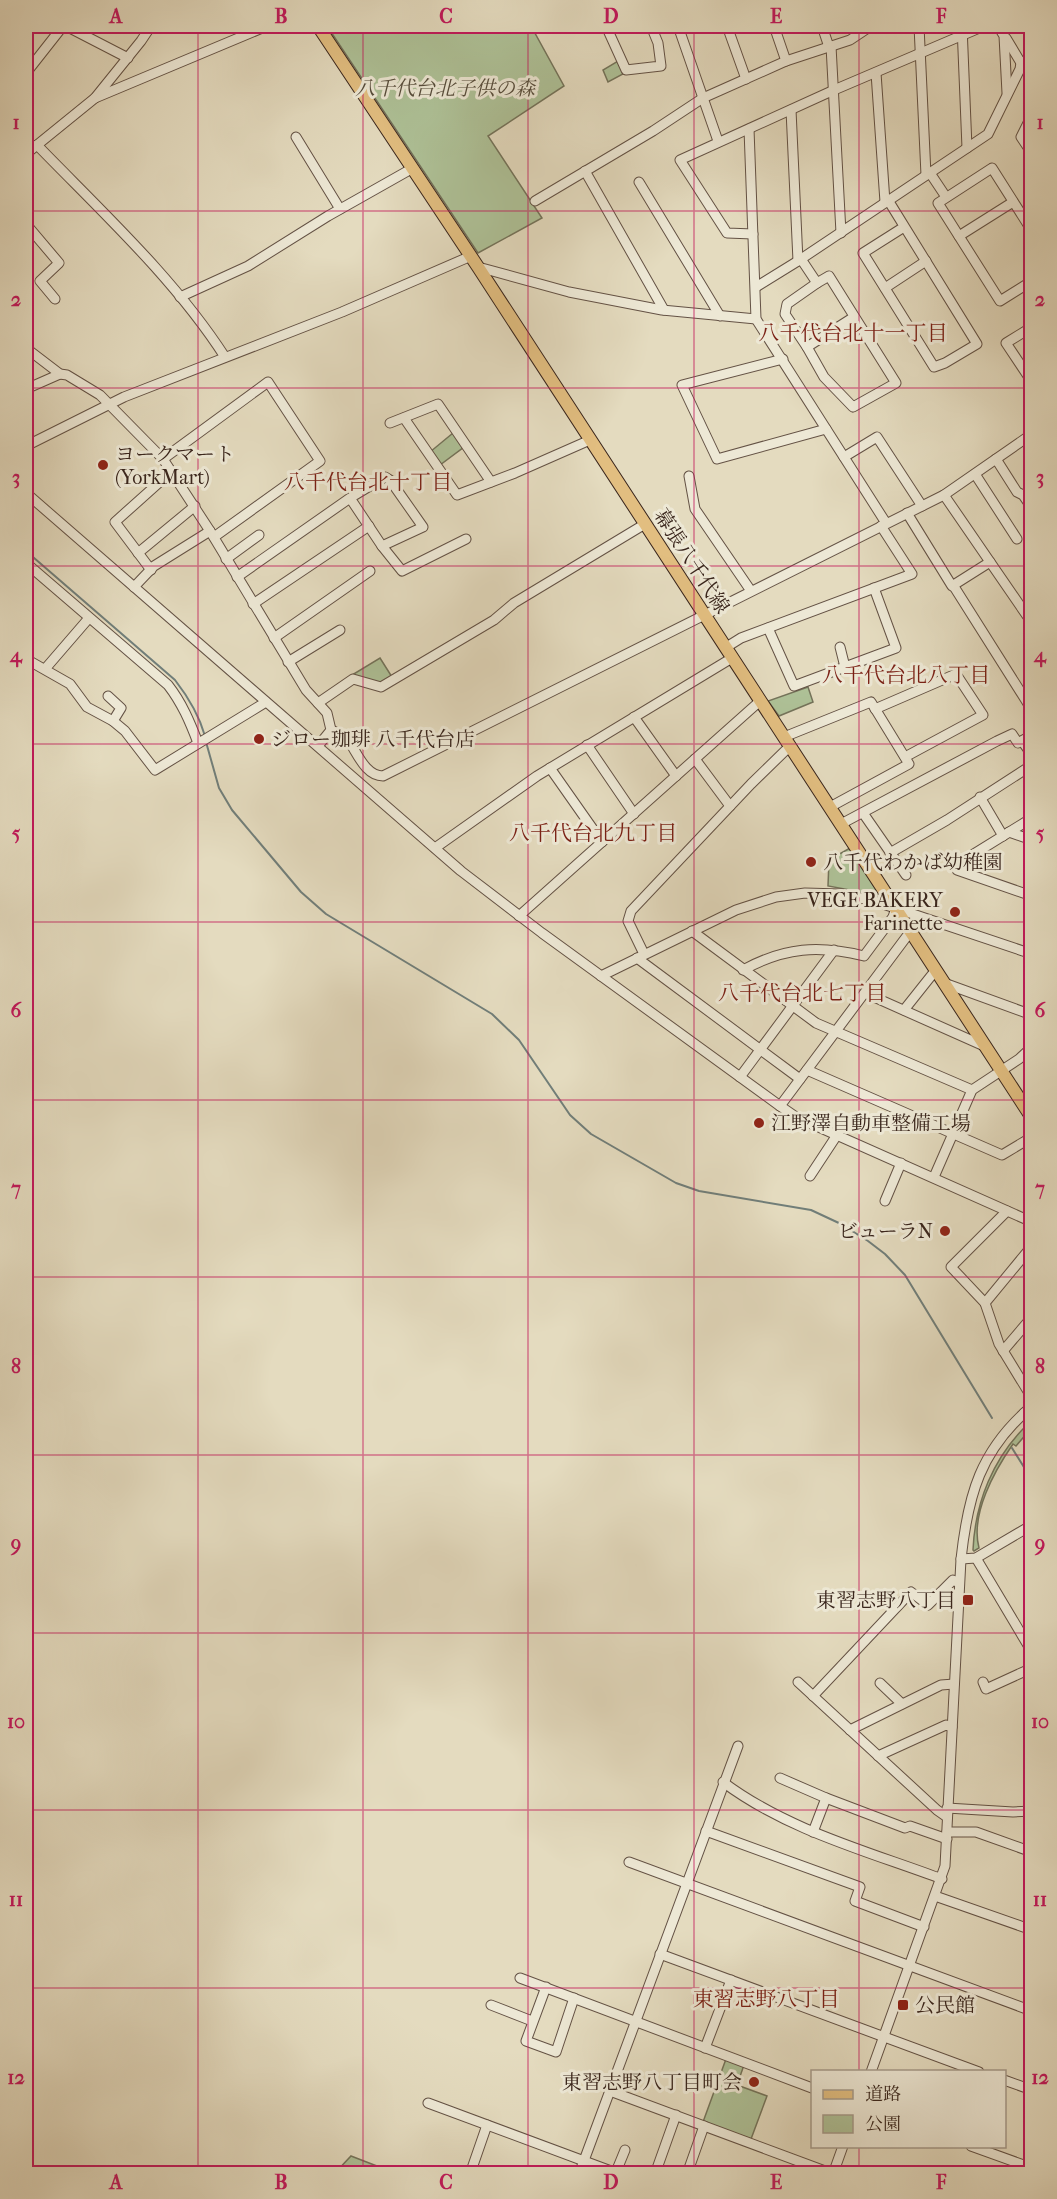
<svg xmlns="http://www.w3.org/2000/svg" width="1057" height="2199" font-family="'IM FELL French Canon','Noto Serif JP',serif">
<rect width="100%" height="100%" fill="#e4dbbf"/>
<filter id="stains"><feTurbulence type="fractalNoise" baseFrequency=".00333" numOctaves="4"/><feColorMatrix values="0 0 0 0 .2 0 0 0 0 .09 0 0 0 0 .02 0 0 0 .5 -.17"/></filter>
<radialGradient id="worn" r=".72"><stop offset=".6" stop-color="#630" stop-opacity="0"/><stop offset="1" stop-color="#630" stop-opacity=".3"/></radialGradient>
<g fill="#aec197" stroke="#74735a" stroke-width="1.5">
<polygon points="327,26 531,26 564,86 488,136 542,218 478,253"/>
<polygon points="618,61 623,74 608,82 603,70"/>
<polygon points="453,433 464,447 440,465 430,452"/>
<polygon points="380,658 392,677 380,683 352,675"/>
<polygon points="808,687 813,702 779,716 768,701"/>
<polygon points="850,848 878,892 877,895 828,886 829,860"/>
<path d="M1028 1424 1031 1430V1434L1028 1432 1016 1446 1013 1444C995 1470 970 1514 979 1548L974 1551 973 1550C975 1503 993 1457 1028 1424Z"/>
<polygon points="726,2059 744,2065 737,2085 767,2096 751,2139 703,2122"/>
<polygon points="351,2156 395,2173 335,2173"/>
</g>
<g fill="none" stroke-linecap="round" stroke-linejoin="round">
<g stroke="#717e79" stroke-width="2">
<path d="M26 551 175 680C189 698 199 715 205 736"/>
<polyline points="206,742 219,788 232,810 301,892 326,914 492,1014 519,1040 570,1115 591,1134 676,1183 699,1191 811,1210 841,1224 868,1241 885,1254 905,1275 992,1418"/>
<polyline points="1012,1448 1032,1480"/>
</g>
<defs>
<g id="minor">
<polyline points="66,26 128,58"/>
<polyline points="606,26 626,70 661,66 658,43 651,26"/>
<polyline points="678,26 718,141"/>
<polyline points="727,26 746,79"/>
<polyline points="774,26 786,61"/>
<polyline points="822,26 829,47"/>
<polyline points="919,26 926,175"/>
<polyline points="962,26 967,148"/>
<polyline points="998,26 1004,36 1007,93"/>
<polyline points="1006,38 1021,63"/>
<polyline points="831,46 841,233"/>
<polyline points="26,73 63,26"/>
<polyline points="876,73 885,202"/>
<polyline points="95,98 267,26"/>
<polyline points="791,110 798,261"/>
<polyline points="749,129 756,319 886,523"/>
<polyline points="296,137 340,209"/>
<path d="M37 145C102 212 174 278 225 357"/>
<polyline points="1029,149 1021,137 1032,115"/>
<polyline points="26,154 95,98 141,41 151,26"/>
<polyline points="585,171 664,310"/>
<polyline points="930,173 946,197"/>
<polyline points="639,182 720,316"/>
<polyline points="888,200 977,344 945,363 934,367 863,253 904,227"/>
<polyline points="535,201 653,131 703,98 786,61 850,40 871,26"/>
<polyline points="26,224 59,263 40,281 55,299"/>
<polyline points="1032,231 992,168 938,203 1000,301 1032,281"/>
<polyline points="753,234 727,233 680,160 834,90 984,26"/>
<polyline points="959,236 1013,202"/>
<polyline points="801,259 817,283 829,276 896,383 853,407 824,377 807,347 854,317"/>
<polyline points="478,267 569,292 662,310 756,319"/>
<polyline points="756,287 798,261 988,134 1020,69 1021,63 1032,58"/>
<polyline points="885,288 926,261"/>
<polyline points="180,297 248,266 328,216 413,168"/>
<polyline points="1032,327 1006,343 1032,382"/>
<polyline points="807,347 785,314 787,304 817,283"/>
<polyline points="26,348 60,374 67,375 100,395 163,459 210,531 306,690 327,713 331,730 318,746"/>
<polyline points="783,359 682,385 717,459 826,429"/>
<polyline points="26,389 60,374"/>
<polyline points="404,418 457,495 515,473 590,440"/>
<polyline points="390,423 438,404 491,482"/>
<polyline points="26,446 124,397 342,312 471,256"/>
<polyline points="844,457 877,437 922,506"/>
<polyline points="163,459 268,382 320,461 214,537"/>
<polyline points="996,459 1017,492 1023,495 1032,508"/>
<polyline points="975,474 1017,539"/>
<polyline points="689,476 695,509 751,591"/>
<polyline points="26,493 461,871 542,933 780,1106 796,1117 1032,1222"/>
<polyline points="944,495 1032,623"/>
<polyline points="907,513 952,586 990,562"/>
<polyline points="382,546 402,571 466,539"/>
<polyline points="138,553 195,506"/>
<polyline points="226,559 259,535"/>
<path d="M26 563 168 685C182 703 190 722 198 743"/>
<polyline points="151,570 115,522 172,471"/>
<polyline points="237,577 350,498 385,477 390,480 423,527 382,546 350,498"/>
<polyline points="953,585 1032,710"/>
<polyline points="134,587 154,566 210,531"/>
<polyline points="253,604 369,526"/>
<polyline points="768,628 794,686 896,648 874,588"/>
<polyline points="274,638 370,571"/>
<polyline points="840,647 845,667"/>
<polyline points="725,648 741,638 912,574 881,526"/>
<polyline points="26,659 70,684 87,707 113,721 125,731 155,770 266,702"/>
<polyline points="288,662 340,630"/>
<polyline points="45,669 89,618"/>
<polyline points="108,696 121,708 113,721"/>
<polyline points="318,703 353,679 381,687 494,620 514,603 645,524"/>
<polyline points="875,709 956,674 983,715 905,757"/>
<polyline points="634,717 676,776"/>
<path d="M331 730C337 733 344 735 348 740 357 752 365 776 383 776L944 495 1032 434"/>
<polyline points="784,737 871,702 909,764 830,807"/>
<polyline points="1022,741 1032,755"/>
<polyline points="587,745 634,814"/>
<polyline points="695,759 730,806"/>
<polyline points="550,768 602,842"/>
<polyline points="980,797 1003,836"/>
<polyline points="863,813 906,875"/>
<polyline points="1032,818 956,865 957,870 1032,896"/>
<polyline points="841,824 997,741 1012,734 1018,743 1032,735"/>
<polyline points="1009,832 1032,840"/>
<polyline points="435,848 537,776 732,658"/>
<polyline points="890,853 947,820 1032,765"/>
<polyline points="519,916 760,701"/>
<polyline points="692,931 816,1023 972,1090"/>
<polyline points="644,954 628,921 631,911 751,784 790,746"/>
<polyline points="637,958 800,1079"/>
<path d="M743 970C785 947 819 945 864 956L893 917 896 908"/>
<polyline points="601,976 736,910 776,897 805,893 841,894 874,901 1032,954"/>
<polyline points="944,983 1032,1015"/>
<polyline points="865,993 984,1046"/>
<polyline points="904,1010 935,971"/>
<polyline points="807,1070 1002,1155 1032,1137"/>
<polyline points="740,1077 834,950"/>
<polyline points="780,1106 910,932"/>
<polyline points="810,1176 837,1135"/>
<polyline points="934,1177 972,1090 1019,1059 1032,1047"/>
<polyline points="885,1201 901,1163"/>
<polyline points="1007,1211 951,1267 985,1303 999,1344 1032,1398"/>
<polyline points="985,1303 1032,1246"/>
<polyline points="1003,1351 1032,1317"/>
<polyline points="1024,1413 1032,1425"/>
<polyline points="976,1558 1032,1652"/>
<polyline points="961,1559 976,1558 1032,1525"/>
<polyline points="798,1682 937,1810 947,1817"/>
<polyline points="983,1682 986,1689 1032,1668"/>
<polyline points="880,1683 902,1704"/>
<polyline points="813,1696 911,1592 928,1605 953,1580 959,1583"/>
<polyline points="850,1730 941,1685 954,1684"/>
<polyline points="878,1756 946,1725 952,1727"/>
<polyline points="780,1778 826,1798 905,1828 910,1826 947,1839"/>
<path d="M723 1782C787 1830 867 1851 942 1879"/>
<polyline points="947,1808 1013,1812 1032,1811"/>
<polyline points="706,1831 860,1887 855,1901 924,1927"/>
<polyline points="813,1832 826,1798"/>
<polyline points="947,1832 976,1832 1032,1852"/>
<polyline points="629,1862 1032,2011"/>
<polyline points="935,1896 1032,1930"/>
<polyline points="660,1954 979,2072"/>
<polyline points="520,1978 812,2088"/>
<polyline points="546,1987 526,2041 556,2052 574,1998"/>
<polyline points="491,2005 532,2021"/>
<polyline points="705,2048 731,1980"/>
<path d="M871 2072 945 1866 961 1559C968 1495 980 1450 1032 1406"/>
<polyline points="1004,2080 1032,2090"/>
<polyline points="610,2091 833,2174"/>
<polyline points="428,2103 619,2174"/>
<polyline points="971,2146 1032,2168"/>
<polyline points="616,2172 625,2150"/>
<polyline points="470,2174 487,2125"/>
<polyline points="579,2174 738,1746"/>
<polyline points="655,2174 676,2115"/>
<polyline points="687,2174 704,2126"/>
<polyline points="833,2174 843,2146"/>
</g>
<polyline id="major" points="318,26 478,267 1032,1118"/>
</defs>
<use href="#minor" stroke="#645245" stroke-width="11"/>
<use href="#major" stroke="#39251c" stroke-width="14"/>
<use href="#minor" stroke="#ede8d5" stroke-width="9"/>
<use href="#major" stroke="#e2be80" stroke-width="12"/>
</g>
<path fill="none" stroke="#c2185b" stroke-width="1.5" stroke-opacity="0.55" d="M198 26V2174M363 26V2174M528 26V2174M694 26V2174M859 26V2072M26 211H1032M26 388H1032M26 566H1032M26 744H1032M26 922H1032M26 1100H1032M26 1277H1032M26 1455H1032M26 1633H1032M26 1810H1032M26 1988H1032M859 2146V2174"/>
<g fill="#8f2418" stroke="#ede8d5" stroke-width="2">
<circle cx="103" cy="465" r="6"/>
<circle cx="259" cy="739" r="6"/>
<circle cx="811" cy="862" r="6"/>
<circle cx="955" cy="912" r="6"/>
<circle cx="759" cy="1123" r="6"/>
<circle cx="945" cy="1231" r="6"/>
<rect x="962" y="1594" width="12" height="12" rx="3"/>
<rect x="897" y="1999" width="12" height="12" rx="3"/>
<circle cx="754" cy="2082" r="6"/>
</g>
<g text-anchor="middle" stroke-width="6" stroke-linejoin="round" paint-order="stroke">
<g font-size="20" font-style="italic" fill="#564c3b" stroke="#ede8d5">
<text x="445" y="95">八千代台北子供の森</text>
</g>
<g font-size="20" fill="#39251c" stroke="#ede8d5" text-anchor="start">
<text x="115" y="461">ヨークマート<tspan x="115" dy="23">(YorkMart)</tspan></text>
<text x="271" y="746">ジロー珈琲 八千代台店</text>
<text x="823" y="869">八千代わかば幼稚園</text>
<text x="943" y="907" text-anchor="end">VEGE BAKERY<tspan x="943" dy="23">Farinette</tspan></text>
<text x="771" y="1130">江野澤自動車整備工場</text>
<text x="933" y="1238" text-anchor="end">ビューラN</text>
<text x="956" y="1607" text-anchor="end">東習志野八丁目</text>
<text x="915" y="2012">公民館</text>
<text x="742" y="2089" text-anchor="end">東習志野八丁目町会</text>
</g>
<g font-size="20" fill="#39251c" stroke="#ede8d5">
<text transform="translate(692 561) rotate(57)" y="7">幕張八千代線</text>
</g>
<g font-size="21" fill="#7a1f14" stroke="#ede8d5">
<text x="853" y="340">八千代台北十一丁目</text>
<text x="368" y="489">八千代台北十丁目</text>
<text x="906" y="682">八千代台北八丁目</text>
<text x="593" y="840">八千代台北九丁目</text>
<text x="802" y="1000">八千代台北七丁目</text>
<text x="766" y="2006">東習志野八丁目</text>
</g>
</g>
<rect width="1057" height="2199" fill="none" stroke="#e4dbbf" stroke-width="66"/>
<rect x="811" y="2070" width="195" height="78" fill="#ede8d5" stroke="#a59a8b" stroke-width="1.5"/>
<rect x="823" y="2090" width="30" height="9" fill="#e2be80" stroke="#a59a8b" stroke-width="1.5"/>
<text x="865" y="2100" font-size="18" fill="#39251c">道路</text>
<rect x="823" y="2115" width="30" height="18" fill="#aec197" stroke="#a59a8b" stroke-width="1.5"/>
<text x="865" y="2130" font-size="18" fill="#39251c">公園</text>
<rect x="33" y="33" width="991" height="2133" fill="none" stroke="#c2185b" stroke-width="2"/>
<g font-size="20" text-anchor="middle" font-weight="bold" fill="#c2185b">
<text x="116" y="23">A</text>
<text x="281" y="23">B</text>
<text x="446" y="23">C</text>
<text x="611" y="23">D</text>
<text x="776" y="23">E</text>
<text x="941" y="23">F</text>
<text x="16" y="129">1</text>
<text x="1040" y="129">1</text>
<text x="16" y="306">2</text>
<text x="1040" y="306">2</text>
<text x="16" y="484">3</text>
<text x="1040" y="484">3</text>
<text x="16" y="662">4</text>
<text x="1040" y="662">4</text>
<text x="16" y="840">5</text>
<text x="1040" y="840">5</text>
<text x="16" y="1017">6</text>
<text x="1040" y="1017">6</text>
<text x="16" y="1195">7</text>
<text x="1040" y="1195">7</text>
<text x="16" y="1373">8</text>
<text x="1040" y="1373">8</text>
<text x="16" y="1551">9</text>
<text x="1040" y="1551">9</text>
<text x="16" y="1728">10</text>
<text x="1040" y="1728">10</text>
<text x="16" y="1906">11</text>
<text x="1040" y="1906">11</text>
<text x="16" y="2084">12</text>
<text x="1040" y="2084">12</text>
<text x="116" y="2189">A</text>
<text x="281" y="2189">B</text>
<text x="446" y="2189">C</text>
<text x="611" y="2189">D</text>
<text x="776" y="2189">E</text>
<text x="941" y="2189">F</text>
</g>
<rect width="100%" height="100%" filter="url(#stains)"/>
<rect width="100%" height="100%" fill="url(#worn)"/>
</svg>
